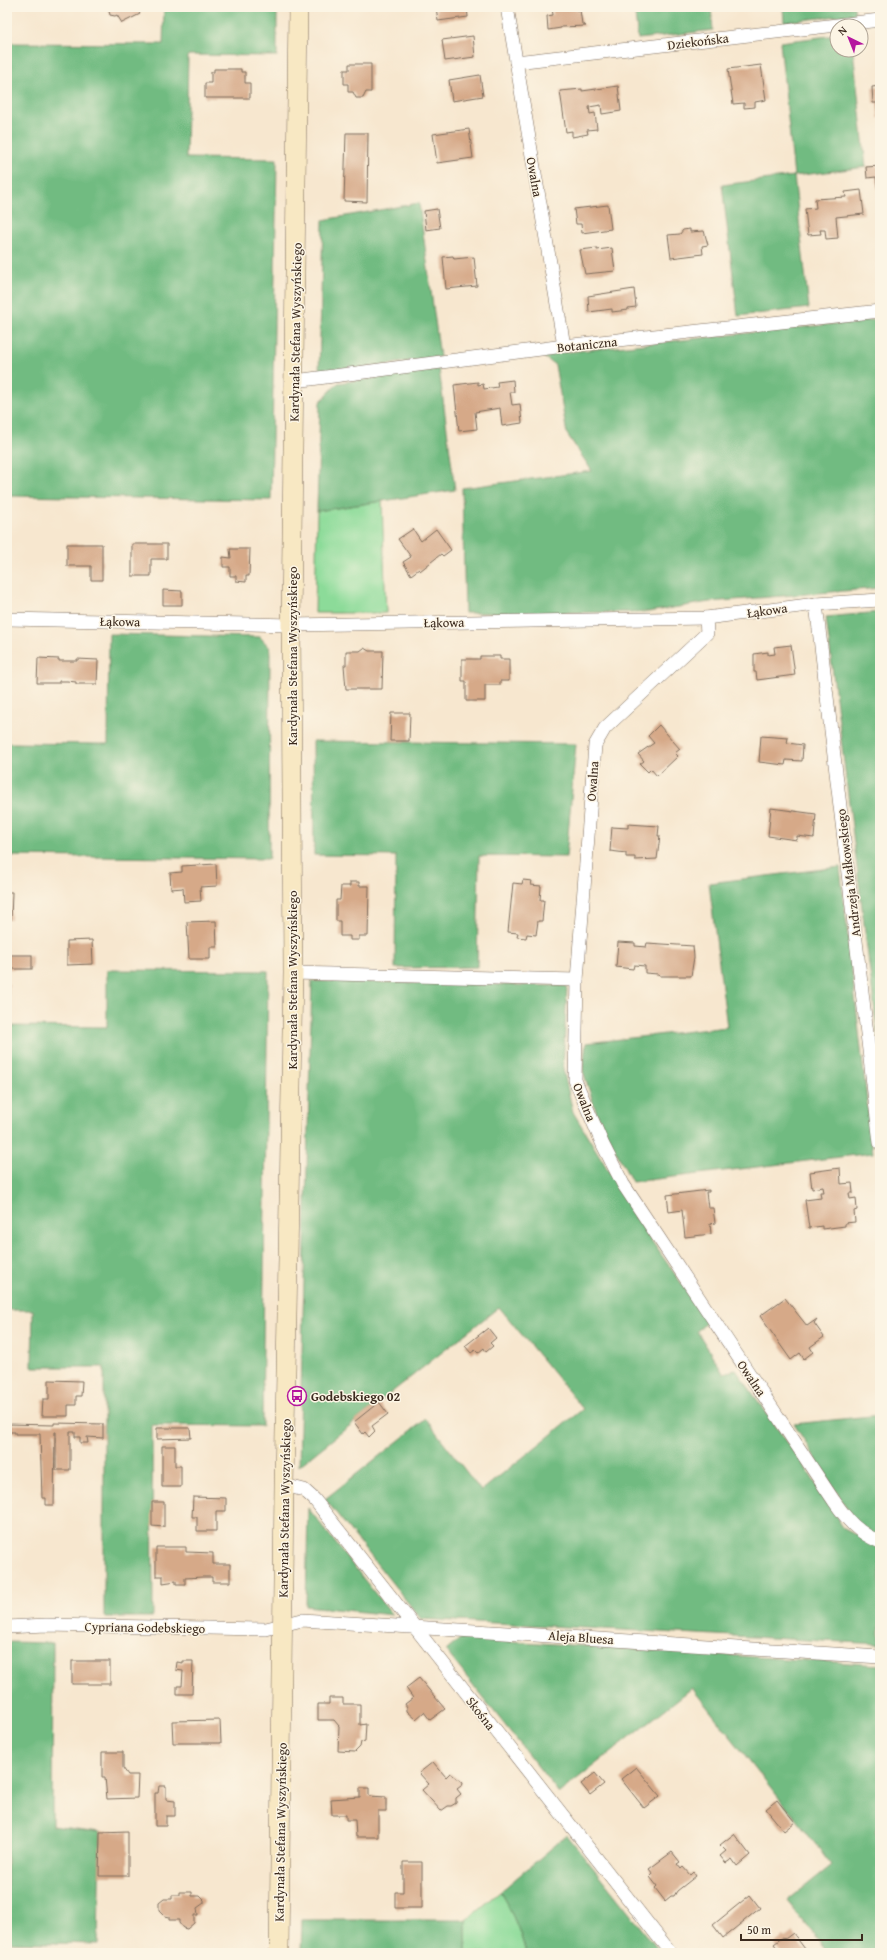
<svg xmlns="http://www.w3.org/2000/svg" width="887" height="1960" font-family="'Gentium Book Plus',serif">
<rect width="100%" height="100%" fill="#fcf5e5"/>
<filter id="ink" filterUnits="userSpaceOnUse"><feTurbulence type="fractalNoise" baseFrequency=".025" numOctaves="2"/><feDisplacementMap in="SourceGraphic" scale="8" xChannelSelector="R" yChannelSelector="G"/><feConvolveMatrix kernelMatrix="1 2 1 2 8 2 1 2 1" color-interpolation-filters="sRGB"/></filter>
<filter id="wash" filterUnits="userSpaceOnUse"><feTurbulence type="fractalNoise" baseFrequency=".012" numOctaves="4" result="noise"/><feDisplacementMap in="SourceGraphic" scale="16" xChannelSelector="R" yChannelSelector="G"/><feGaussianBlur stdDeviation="0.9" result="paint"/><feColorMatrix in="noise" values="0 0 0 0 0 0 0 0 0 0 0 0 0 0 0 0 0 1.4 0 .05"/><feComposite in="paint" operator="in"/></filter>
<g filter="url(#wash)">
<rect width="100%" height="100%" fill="#f7e7cf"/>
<g fill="#8cdb99" stroke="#64825c">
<polygon points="382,501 386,613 315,613 317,511"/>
<path d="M500 1892C512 1912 520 1930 526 1953H466V1920Z"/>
</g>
<g fill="#71bb81" stroke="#567250">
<polygon points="164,7 277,7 277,56 188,55 186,158 277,159 271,500 7,496 7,43 163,44"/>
<polygon points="634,7 711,7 713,30 638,39"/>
<polygon points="783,7 854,7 855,14 784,22"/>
<polygon points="837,35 837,50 853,50 866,167 794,176 809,308 738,316 722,185 794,176 780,42"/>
<polygon points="419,203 440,357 319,374 323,220"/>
<polygon points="880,319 880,588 709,602 648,612 465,613 462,488 592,471 567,434 555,365 541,355"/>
<polygon points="439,369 455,490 317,511 320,402 338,383"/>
<polygon points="880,612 880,1053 826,617"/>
<polygon points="109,634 260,637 270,648 269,859 7,856 7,743 108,744"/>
<polygon points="313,741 576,744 566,857 479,856 477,967 395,968 396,856 314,855"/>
<polygon points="840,867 873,1153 632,1182 597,1114 583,1071 586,1043 727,1027 709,883"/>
<polygon points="107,970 268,971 262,1426 152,1425 153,1617 104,1617 104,1367 32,1367 33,1310 7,1310 7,1026 107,1027"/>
<polygon points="312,981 567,986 563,1069 573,1112 648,1236 708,1321 697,1331 723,1373 736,1370 807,1470 844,1529 878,1546 880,1549 880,1644 421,1619 325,1499 426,1419 481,1491 583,1409 499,1307 299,1466"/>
<polygon points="880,1415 880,1535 863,1534 794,1424"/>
<polygon points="308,1508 392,1615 306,1606"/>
<polygon points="461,1638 880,1665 880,1826 875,1831 880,1838 880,1953 829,1953 787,1901 832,1865 692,1688 559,1793 446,1651"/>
<polygon points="7,1642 53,1643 52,1826 100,1832 98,1944 7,1942"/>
<path d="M567 1835 661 1953H526C520 1930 512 1912 500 1892Z"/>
<polygon points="302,1920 466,1920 466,1953 301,1953"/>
</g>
<g id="blocks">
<g fill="#d6a988">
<polygon points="108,7 136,7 140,14 122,23 117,15 115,16 110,15"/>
<polygon points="331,7 342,7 343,8 331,10"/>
<polygon points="436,7 467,7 468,17 438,21"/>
<polygon points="547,7 576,7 577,11 580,10 582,24 586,26 561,27 561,28 548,30 547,16 553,15 552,8 547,9"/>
<polygon points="473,36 475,57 445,61 442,40"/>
<polygon points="349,64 371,64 371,92 366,92 363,98 356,98 353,92 348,92 348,84 344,84 344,70 349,70"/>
<polygon points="761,65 766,100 755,102 755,107 744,108 744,103 733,104 728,69"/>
<polygon points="214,69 241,69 241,72 245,72 245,83 250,83 250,98 205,98 205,83 211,83 211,72 214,72"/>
<polygon points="480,75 483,96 452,101 449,80"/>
<polygon points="618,86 621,111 602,114 601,105 589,107 590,114 595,113 597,129 587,130 588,134 572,137 572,131 566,132 560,91 582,89 582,91"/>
<polygon points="880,86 880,118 878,118 877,103 873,103 872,87"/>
<polygon points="469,129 473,158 437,163 433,134"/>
<polygon points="346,133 368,133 367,202 344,201"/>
<polygon points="880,166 880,199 879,199 876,177 867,178 866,167"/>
<polygon points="861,190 864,214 836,217 838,238 826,239 825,230 820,230 821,234 808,235 805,209 816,208 815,199 846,197 845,192"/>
<polygon points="608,205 611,229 582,233 581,224 576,224 574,209"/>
<polygon points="437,209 440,228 426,230 424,211"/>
<polygon points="690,229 690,232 704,231 708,245 702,246 703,254 671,258 668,235 680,234 683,230"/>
<polygon points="597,248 597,250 612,248 615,271 585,274 580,250"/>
<polygon points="453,256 454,259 474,257 477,286 446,289 443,257"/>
<polygon points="634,289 636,307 628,308 628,310 612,312 612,309 589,312 588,296"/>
<polygon points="513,380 514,392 510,392 512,405 520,404 522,423 502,426 500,408 475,412 477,429 459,431 454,385 478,382 478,385 483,384 484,389 498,387 497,382"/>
<polygon points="413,529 421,541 436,529 451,550 443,556 441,554 420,571 419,569 411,575 403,562 411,557 398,539"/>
<polygon points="67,544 102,544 102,580 91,580 91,566 67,566"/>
<polygon points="132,544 167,544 167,559 151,559 151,576 132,576"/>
<polygon points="230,549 250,549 249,576 246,576 246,582 236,581 236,576 230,576 230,567 223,567 223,557 231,558"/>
<polygon points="163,590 182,591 182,605 163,605"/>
<polygon points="791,645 795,675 757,680 756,672 754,672 754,654 768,652 768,655 775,654 774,647"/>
<polygon points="364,648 369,651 383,651 382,689 346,689 344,665 346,665 346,651 360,651"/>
<polygon points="480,656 500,656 500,659 509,659 509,681 500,681 500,685 485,685 485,701 466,701 466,681 462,681 462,659 480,659"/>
<polygon points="38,658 59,659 59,661 77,661 77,659 98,660 97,684 76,684 76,682 67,681 59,681 59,683 37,683"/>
<polygon points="391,713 410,713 409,741 390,741"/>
<polygon points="659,725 680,749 675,753 678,756 657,776 651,769 648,772 640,764 644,761 638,754 654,743 648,736"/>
<polygon points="761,736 788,738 787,743 803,745 802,761 786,760 785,765 759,762"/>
<polygon points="771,808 816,814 814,838 797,836 797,840 768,836"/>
<polygon points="628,824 659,826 658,836 660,836 657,859 635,860 635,857 626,857 626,853 610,851 612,827 628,828"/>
<polygon points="216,864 217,886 200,887 201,901 184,902 183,888 171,889 170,873 182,872 182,866"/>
<polygon points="523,880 532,881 531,885 541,886 540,900 544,900 542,921 538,921 536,935 527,934 526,938 517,937 518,933 508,932 513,883 522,884"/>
<polygon points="350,882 359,882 359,886 369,886 368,936 359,936 359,940 350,940 350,936 340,936 340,921 336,921 336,900 340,900 341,886 350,886"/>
<polygon points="7,892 12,892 11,920 7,920"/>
<polygon points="216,921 217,947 210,947 210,959 189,959 187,922"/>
<polygon points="92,940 93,964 67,965 67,941"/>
<polygon points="618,942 635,943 635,946 646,947 647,943 693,946 694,957 691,976 660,976 658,974 645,973 645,966 634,965 633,969 616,967"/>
<rect x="7" y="955" width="25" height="14"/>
<rect x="7" y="984" width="2" height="22"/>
<polygon points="840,1168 841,1184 852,1183 853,1193 849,1193 850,1199 856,1198 857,1210 854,1211 855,1222 845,1223 845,1226 822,1229 822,1226 809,1228 805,1200 821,1198 820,1192 824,1192 823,1187 812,1189 810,1172"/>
<polygon points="709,1190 709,1192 706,1192 708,1208 713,1208 715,1223 710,1224 711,1234 685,1237 682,1210 669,1212 667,1195"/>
<polygon points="785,1298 807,1326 817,1319 814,1323 824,1337 810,1347 813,1352 804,1359 800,1353 791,1360 760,1316"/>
<polygon points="488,1328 496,1338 490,1343 493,1346 486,1352 484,1348 478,1353 475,1350 471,1353 465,1346"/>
<polygon points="49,1380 82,1381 81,1396 76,1396 76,1405 68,1405 68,1416 42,1416 43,1399 49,1399"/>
<polygon points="379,1402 388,1414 372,1426 375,1431 369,1437 365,1432 363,1434 354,1422"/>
<polygon points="54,1423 103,1424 103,1438 87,1437 88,1443 80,1443 80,1437 75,1437 75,1432 70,1432 70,1470 56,1470 56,1432 55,1432 54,1505 46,1505 46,1498 42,1498 40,1434 15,1434 15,1432 7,1432 7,1424 54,1425"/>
<polygon points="157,1428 190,1428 191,1438 157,1439"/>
<polygon points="162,1446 175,1446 175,1466 181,1466 181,1487 162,1487"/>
<polygon points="193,1497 226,1498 226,1511 216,1511 216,1531 197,1531 197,1517 192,1517"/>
<polygon points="152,1502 164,1502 164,1527 152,1526"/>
<polygon points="156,1547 186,1547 186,1552 213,1553 213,1564 230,1564 230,1582 212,1582 212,1577 203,1577 185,1578 185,1584 176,1584 176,1581 163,1583 163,1576 156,1576"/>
<rect x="72" y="1661" width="38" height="23"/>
<polygon points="183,1661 193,1661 192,1694 177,1694 177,1686 182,1686 183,1671 176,1670 177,1662 183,1663"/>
<polygon points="419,1678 445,1709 430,1720 424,1712 416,1719 407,1711 407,1707 405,1704 413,1698 406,1688"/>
<polygon points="329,1698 343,1698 343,1704 360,1704 360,1725 366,1724 365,1741 361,1742 360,1747 355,1752 338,1751 339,1726 334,1720 318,1720 318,1704 329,1704"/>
<polygon points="220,1720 221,1743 173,1743 172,1721"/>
<polygon points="102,1752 123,1752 123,1768 128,1775 138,1775 137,1798 107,1799 105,1777 102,1777"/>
<polygon points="433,1762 446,1777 450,1773 462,1782 461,1786 457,1789 461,1794 456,1798 456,1803 451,1806 448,1806 441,1811 422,1790 429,1784 419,1773"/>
<polygon points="636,1767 660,1796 644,1808 621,1779"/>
<polygon points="595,1773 604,1784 590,1795 581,1784"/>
<polygon points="159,1786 166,1786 166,1800 175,1801 175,1816 166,1816 166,1826 155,1826 155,1793 158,1793"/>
<polygon points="360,1788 369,1788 369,1796 386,1797 386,1811 378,1811 378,1837 356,1837 355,1820 346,1820 346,1815 332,1815 331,1799 360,1797"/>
<polygon points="777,1800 795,1822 784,1831 766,1809"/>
<polygon points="128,1831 128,1876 99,1876 100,1832"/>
<polygon points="734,1834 750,1855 737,1866 732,1859 726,1863 720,1856 726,1851 720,1845"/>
<polygon points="672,1852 680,1862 677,1864 681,1869 683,1867 690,1875 693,1872 696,1876 677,1891 674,1896 671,1896 665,1901 655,1888 657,1886 650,1877 653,1874 649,1869"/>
<polygon points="403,1862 422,1862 422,1908 395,1908 395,1892 403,1892"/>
<polygon points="180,1892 192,1892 192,1896 200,1896 204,1900 204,1903 197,1908 198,1915 194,1915 194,1923 187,1929 183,1928 179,1923 179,1920 169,1920 169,1917 164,1916 159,1911 159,1903 164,1899 172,1899 172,1895 180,1895"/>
<polygon points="750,1895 760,1908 723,1938 713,1925"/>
<polygon points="793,1933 808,1953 781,1953 774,1944 783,1937 785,1939"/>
</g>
</g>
</g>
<g filter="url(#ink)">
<use href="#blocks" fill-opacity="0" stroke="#7d6c5c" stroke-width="1"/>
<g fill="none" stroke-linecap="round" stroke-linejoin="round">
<defs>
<g id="street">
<polyline points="507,7 564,346"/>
<polyline points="516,62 880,20"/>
<polyline points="295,381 564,346 880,311"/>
<polyline points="816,604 880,1143"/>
<path d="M706 618 707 633 605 728 595 745 577 980 575 1080 603 1145 623 1184 834 1501C848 1521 857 1532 880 1542"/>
<polyline points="7,619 291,625 706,618 816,604 880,600"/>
<polyline points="293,973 577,980"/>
<polyline points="284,1485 304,1490 314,1499 671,1953"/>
<polyline points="7,1627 46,1625 266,1629 302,1620 880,1657"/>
</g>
<polyline id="secondary" points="279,1953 284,1485 293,973 291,625 298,7"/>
</defs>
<use href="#street" stroke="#7d6c5c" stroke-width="14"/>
<use href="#secondary" stroke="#7d6c5c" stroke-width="20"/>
<use href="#street" stroke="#fff" stroke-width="13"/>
<use href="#secondary" stroke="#f8e8c3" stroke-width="19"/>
</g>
</g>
<defs>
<symbol id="bus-ring" viewBox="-11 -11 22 22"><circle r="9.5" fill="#fcf5e5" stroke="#b5179e" stroke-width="1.5"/><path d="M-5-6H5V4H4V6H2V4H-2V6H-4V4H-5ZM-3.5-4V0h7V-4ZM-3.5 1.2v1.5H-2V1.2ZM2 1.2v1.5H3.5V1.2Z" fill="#b5179e"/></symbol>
</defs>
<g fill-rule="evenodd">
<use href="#bus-ring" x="286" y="1385" width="22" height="22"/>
</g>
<g text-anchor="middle" stroke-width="3" stroke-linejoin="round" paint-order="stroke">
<g font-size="13" fill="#3b2a1e" stroke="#fcf5e5">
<text transform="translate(698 41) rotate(-7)" y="5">Dziekońska</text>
<text transform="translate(535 177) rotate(80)" y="5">Owalna</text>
<text transform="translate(295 332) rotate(-89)" y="5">Kardynała Stefana Wyszyńskiego</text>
<text transform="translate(587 344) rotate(-6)" y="5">Botaniczna</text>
<text transform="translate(767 610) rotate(-8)" y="5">Łąkowa</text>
<text transform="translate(120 621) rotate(1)" y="5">Łąkowa</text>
<text transform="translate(444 622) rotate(-1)" y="5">Łąkowa</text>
<text transform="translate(292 656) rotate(-90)" y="5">Kardynała Stefana Wyszyńskiego</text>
<text transform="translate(592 781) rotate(-86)" y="5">Owalna</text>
<text transform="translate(848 873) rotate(-97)" y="5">Andrzeja Małkowskiego</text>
<text transform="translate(292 980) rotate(-90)" y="5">Kardynała Stefana Wyszyńskiego</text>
<text transform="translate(585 1102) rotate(68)" y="5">Owalna</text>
<text transform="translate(752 1378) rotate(56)" y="5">Owalna</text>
<text transform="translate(284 1508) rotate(-89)" y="5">Kardynała Stefana Wyszyńskiego</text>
<text transform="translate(145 1627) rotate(1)" y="5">Cypriana Godebskiego</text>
<text transform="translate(581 1637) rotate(4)" y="5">Aleja Bluesa</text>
<text transform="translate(481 1713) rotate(52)" y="5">Skośna</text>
<text transform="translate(280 1832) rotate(-89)" y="5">Kardynała Stefana Wyszyńskiego</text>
</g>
<g font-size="13" font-weight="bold" fill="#3b2a1e" stroke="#fcf5e5" text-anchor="start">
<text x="311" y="1401">Godebskiego 02</text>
</g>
</g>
<rect width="887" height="1960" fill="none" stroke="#fcf5e5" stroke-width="24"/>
<g transform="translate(849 38) rotate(317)"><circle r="19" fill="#fcf5e5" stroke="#afa495"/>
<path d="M0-3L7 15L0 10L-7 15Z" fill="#b5179e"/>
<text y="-6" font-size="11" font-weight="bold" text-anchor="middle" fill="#3b2a1e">N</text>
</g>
<path d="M741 1934v6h121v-6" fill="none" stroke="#3b2a1e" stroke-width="2"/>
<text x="747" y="1934" font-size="12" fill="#3b2a1e" stroke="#fcf5e5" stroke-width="3" paint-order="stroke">50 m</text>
</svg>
